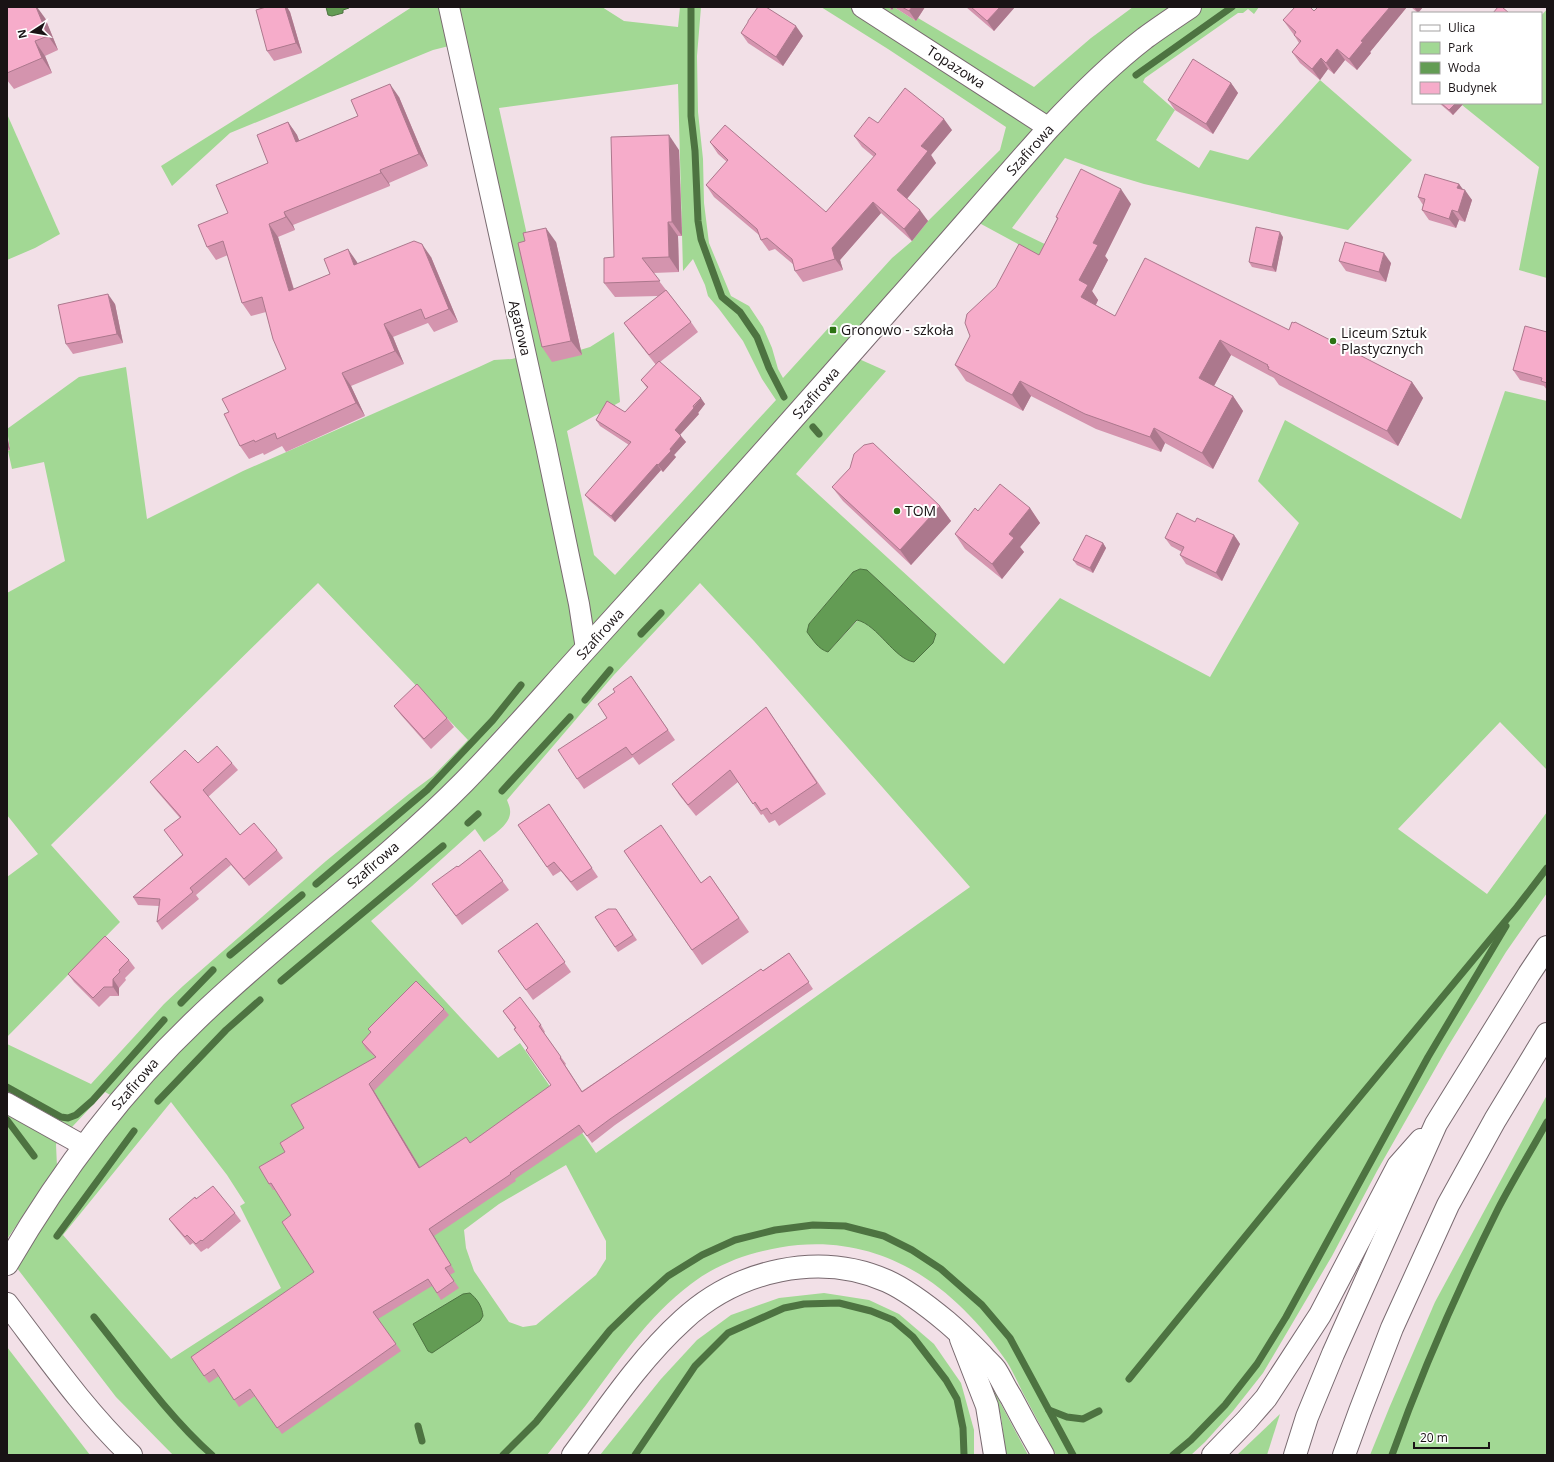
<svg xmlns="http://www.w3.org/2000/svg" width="1554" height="1462" font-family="'Open Sans',sans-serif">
<rect width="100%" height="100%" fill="#f2e0e7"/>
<g fill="#a2d894" fill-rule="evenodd">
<path d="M412 7H602L624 21 678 27 680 7H701L697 56 698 112 703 159 704 203 709 243 731 296 749 306 763 327 772 348 778 369 783 378 892 258 912 241 928 221 1000 150 1006 127 888 49 821 7H888L892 10 894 7 916 21 918 18 1034 87 1091 38 1133 7H1259L1254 14 1248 9 1243 13H1238L1145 78 1143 82 1175 110 1156 140 1199 168 1210 150 1248 160 1320 80 1412 160 1348 230 1144 184 1098 170 1065 158 1012 228 1059 251 1053 263 970 218 850 355 886 371 796 474 1004 664 1060 598 1210 677 1299 523 1258 481 1285 420 1461 519 1505 391 1547 401V770L1500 722 1398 829 1487 894 1547 812V893L1506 952 1447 1048 1377 1171 1332 1256 1263 1373 1233 1411 1205 1442 1191 1455H1056C1045 1434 1034 1414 1023 1393 1018 1383 1013 1372 1007 1362 958 1290 889 1237 798 1245 760 1249 722 1260 691 1284 648 1316 617 1363 586 1405 573 1422 560 1438 547 1455H173L116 1397 10 1259 119 1100 105 1092 56 1144 57 1167 7 1239V1044L91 1084 164 1004 183 986 326 861 410 793 433 776 468 740 318 583 51 845 120 922 7 1037V877L38 854 7 815V593L65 561 44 462 12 469 8 451 10 450 7 429 79 377 126 367 147 519 243 471 479 367 494 360 512 359 526 355 457 44 433 50 230 133 172 186 161 166 316 69ZM678 84 683 271 693 259 705 285 708 296 719 309 743 341 762 379 776 400 615 575 594 555 567 431 620 402 614 332 590 347 580 350 527 235 499 108ZM860 569 867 570 936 634 933 643 914 662C895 659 877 625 858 620L828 652 807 632 809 624 853 572ZM700 583 754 641 970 887 596 1153 520 1043 498 1058 371 921 412 886 475 829 484 842C493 835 512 824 510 810 510 807 508 803 507 800L613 676ZM171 1102 227 1175 245 1203 240 1206 281 1288 171 1359 63 1235ZM566 1165 606 1241V1259L596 1275 536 1325 523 1327 509 1322 474 1271 466 1248 464 1230 499 1204Z"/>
<polygon points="1547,9 1547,278 1519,270 1539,167 1462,105 1464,103 1541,103 1541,16"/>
<polygon points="7,114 60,234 35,248 7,260"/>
<polygon points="1547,1095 1547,1455 1370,1455 1390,1406 1435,1302"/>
<polygon points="824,1293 869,1300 899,1314 934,1344 961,1383 974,1430 974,1455 600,1455 661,1379 697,1340 731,1315 779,1298"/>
<polygon points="7,1347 90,1455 7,1455"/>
<polygon points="984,1372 1028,1455 1006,1455 1001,1416"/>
<polygon points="1280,1414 1267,1455 1237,1455"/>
</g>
<g fill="#639c54" stroke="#4d7341">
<polygon points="326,7 348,7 349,8 343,10 343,13 332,16 328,15"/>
<path d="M860 569 867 570 936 634 933 643 914 662C894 659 878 625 857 620L828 652C818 649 813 640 807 632L809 624 853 572Z"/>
<path d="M470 1293C477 1299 482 1306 483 1316L480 1321 432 1353 428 1351 413 1324 463 1294Z"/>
</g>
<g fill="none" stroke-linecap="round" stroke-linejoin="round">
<g stroke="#4d7341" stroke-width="7">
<polyline points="691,7 691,116 695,151 698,221 701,239 722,297 740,312 757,337 769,368 784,397"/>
<polyline points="1136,75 1232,7"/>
<polyline points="813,427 819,434"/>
<polyline points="641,634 661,613"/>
<polyline points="585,700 610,670"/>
<polyline points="502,791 570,717"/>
<polyline points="468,823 478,814"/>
<polyline points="316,884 427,790 493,720 521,685"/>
<polyline points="230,955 302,895"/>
<polyline points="281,981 443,846"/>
<polyline points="181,1003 213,970"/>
<polyline points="7,1087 61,1117 68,1118 76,1115 92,1101 164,1020"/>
<polyline points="158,1101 226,1030 260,1000"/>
<polyline points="7,1120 34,1156"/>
<polyline points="57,1236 134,1131"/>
<path d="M94 1317C130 1362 169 1417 212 1455"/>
<polyline points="1129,1379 1319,1146 1517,907 1547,868"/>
<polyline points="1049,1410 1067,1417 1083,1419 1099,1411"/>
<polyline points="418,1426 422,1441"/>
<polyline points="503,1455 536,1422 610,1330 639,1302 668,1276 702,1255 735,1240 775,1230 813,1225 845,1226 884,1236 912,1250 941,1269 982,1305 1010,1338 1073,1455"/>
<polyline points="635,1455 695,1366 728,1333 784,1308 804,1304 839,1303 871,1311 893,1320 913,1337 946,1380 957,1399 963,1428 964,1455"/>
<polyline points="1173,1455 1191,1440 1225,1405 1257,1364 1286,1317 1428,1057 1506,926"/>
<path d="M1392 1455C1422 1371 1458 1289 1498 1209 1513 1180 1531 1151 1547 1122"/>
</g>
<defs>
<g id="street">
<polyline points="449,7 546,446 579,604 586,649"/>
<polyline points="862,7 1049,128"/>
<polyline points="7,1103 84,1146"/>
</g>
<path id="secondary" d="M7 1264C60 1173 120 1092 197 1019 282 937 380 867 464 782 509 736 551 687 595 639 696 528 796 416 895 303 947 245 997 186 1049 128 1079 96 1110 65 1145 38 1160 27 1175 17 1190 7"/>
<g id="highway">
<path d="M7 1304C46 1355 84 1410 131 1455"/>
<polyline points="961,1339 987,1406 995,1455"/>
<path d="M573 1455C607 1409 640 1359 683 1320 737 1270 819 1251 887 1281 909 1291 929 1307 947 1322 960 1333 971 1344 982 1355 986 1360 991 1364 995 1369 1001 1378 1005 1388 1011 1397 1021 1416 1032 1436 1043 1455"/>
<polyline points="1213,1455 1246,1421 1266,1398 1320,1315 1398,1166 1421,1140"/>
<polyline points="1295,1455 1307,1417 1333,1354 1436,1124 1529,974 1547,947"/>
<polyline points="1344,1455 1360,1411 1392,1328 1448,1205 1495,1120 1547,1034"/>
</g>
</defs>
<use href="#street" stroke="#796a70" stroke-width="22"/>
<use href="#secondary" stroke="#796a70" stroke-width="24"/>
<use href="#highway" stroke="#796a70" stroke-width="24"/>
<use href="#street" stroke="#fff" stroke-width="20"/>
<use href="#secondary" stroke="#fff" stroke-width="22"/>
<use href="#highway" stroke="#fff" stroke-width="22"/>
</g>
<g fill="#d494ae">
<polygon points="7,7 45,18 58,50 45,56 52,73 14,89 7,80"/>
<polygon points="266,7 287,7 290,12 302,53 274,61 267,51"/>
<polygon points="888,7 925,7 916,21 894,7 892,10"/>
<polygon points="966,7 1015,7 994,31"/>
<polygon points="1324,7 1407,7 1370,52 1371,53 1357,70 1345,60 1334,74 1328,69 1320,80 1300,63 1292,52 1299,43 1294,35 1291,31 1283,20"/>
<polygon points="1411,7 1423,7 1418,13"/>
<polygon points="741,33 803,36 783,66 748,43"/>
<polygon points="1231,83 1238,93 1213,134 1175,110 1168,100"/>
<polygon points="399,97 428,166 389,183 390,186 293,225 295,230 278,237 294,289 330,274 357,262 357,264 431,257 458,322 434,332 428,323 393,337 404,364 351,386 365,416 286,452 282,446 264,455 263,453 249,459 240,446 229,412 286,369 266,312 251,316 242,303 228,255 216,260 207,247 228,213 268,163 288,122 297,135 299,141 358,116"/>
<polygon points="1439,103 1464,103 1453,115"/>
<polygon points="878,123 952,130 931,155 936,163 907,199 928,221 912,241 881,213 840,260 843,270 803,282 795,271 794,265 775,249 769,251 761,240 759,235 714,197 706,185 727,162 718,154 710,142 826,212 874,157 862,147 854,136"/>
<polygon points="679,150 682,236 678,236 679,272 653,273 666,290 691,322 698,332 660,362 705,404 698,413 699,414 680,435 686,442 674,455 676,457 663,472 661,470 615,522 590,501 585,495 629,445 600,426 596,420 625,412 647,388 641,380 656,365 631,333 624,323 659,296 615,297 604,283 614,257"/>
<polygon points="1459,184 1462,189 1472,200 1465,222 1459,220 1456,228 1429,220 1422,210 1423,205 1418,197"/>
<polygon points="1131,204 1105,256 1108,260 1092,291 1098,300 1096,305 1115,316 1289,330 1412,382 1423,398 1398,446 1279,385 1274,378 1231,355 1214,386 1233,396 1243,411 1213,469 1165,443 1161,452 1096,429 1031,396 1023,411 966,381 955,365 1039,255 1057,219 1056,217"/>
<polygon points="1283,237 1276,272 1252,267 1249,262"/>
<polygon points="525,241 556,242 582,355 552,362 542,347"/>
<polygon points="1339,261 1391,263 1386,282 1346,271"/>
<polygon points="115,304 123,343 73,354 66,344"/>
<polygon points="1547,332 1547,390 1544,386 1520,380 1513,370"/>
<polygon points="7,435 10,450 7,451"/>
<polygon points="832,487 940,506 951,521 911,565 843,501"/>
<polygon points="1030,508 1040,523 1020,547 1024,552 1002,579 965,549 955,534 978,511"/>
<polygon points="1195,522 1234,535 1240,544 1222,581 1186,564 1180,555 1182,552 1171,546 1165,538"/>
<polygon points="1103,543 1106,548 1093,573 1077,565 1073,560"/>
<polygon points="631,676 675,740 639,765 633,757 584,789 577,779 607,718 615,692"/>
<polygon points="394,706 447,718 454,727 431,749 401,715"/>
<polygon points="766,707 826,794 779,826 775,820 769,823 763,814 761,815 738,782 696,816 680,796 672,784"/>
<polygon points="198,763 232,763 238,770 208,797 240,835 277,850 283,858 249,886 231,865 196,895 199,899 162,930 157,922 159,906 138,905 133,897 182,855 180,818 155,789 150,782"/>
<polygon points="549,804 598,877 577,891 561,871 553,876 518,825"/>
<polygon points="480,850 509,890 462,925 432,884 458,867"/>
<polygon points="624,851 701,883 710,876 749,932 702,965"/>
<polygon points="616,909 637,940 618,952 595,917"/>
<polygon points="537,923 571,972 533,1000 498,951"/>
<polygon points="789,953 813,989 615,1125 592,1143 584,1132 515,1179 516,1181 434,1236 455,1272 450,1275 459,1288 441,1300 432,1286 378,1319 401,1351 282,1434 255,1396 239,1407 219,1376 209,1383 204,1376 314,1272 291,1215 275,1190 273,1190 269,1184 285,1152 304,1128 375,1057 366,1049 362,1042 371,1032 368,1029 444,1009 449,1015 374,1091 420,1167 470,1143 551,1085 528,1048 514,1029 515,1028 503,1011 541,1025 545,1032 544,1033 566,1064 565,1065 582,1091"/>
<polygon points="129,960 135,968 125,978 126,980 119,988 119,996 110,996 99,1007 74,982 68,974"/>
<polygon points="196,1199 235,1213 241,1221 208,1249 207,1248 201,1252 193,1243 190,1245 175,1227 169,1219"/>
</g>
<g fill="#ac788d">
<polygon points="36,7 37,7 45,18 58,50 48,36"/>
<polygon points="285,7 287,7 290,12 302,53 296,43"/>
<polygon points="890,7 894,7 892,10"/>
<polygon points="912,7 925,7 916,21 909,11"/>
<polygon points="1000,7 1015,7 994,31 987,21"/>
<polygon points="1390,7 1407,7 1370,52 1371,53 1357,70 1349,59 1361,41"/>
<polygon points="1414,7 1423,7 1418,13"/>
<polygon points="796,26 803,36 783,66 776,57"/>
<polygon points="35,41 45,56 52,73 42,58"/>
<polygon points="1337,49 1345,60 1334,74 1326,63"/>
<polygon points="1321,58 1328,69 1320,80 1312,69"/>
<polygon points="1231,83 1238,93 1213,134 1206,124"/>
<polygon points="390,84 399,97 428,166 419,154"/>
<polygon points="1456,103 1464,103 1453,115 1449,110"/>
<polygon points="944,119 952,130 931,155 936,163 905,201 897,190 921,146"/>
<polygon points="288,122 297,135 305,155 296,142"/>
<polygon points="669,135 679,150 682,236 672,222"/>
<polygon points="380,170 389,183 390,186 381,173"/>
<polygon points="1459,184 1465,192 1465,190 1472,200 1465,222 1458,212 1457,188"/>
<polygon points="1121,189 1131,204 1105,256 1108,260 1092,291 1098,300 1092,312 1081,297 1079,280 1093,243"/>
<polygon points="873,202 881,213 840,260 843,270 835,259 832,248"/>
<polygon points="920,210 928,221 912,241 904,229"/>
<polygon points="1452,210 1459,220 1456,228 1449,219"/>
<polygon points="284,212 293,225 295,230 286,217"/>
<polygon points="668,222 678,236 679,272 669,257"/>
<polygon points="269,224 278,237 298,304 289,291"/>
<polygon points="546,228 556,242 582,355 571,341"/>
<polygon points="1280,232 1283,237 1276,272 1272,267"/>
<polygon points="422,244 431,257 458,322 449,309"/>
<polygon points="348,249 357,262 363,278 354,265"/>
<polygon points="1384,253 1391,263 1386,282 1379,272"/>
<polygon points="108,294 115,304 123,343 117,334"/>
<polygon points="384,324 393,337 404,364 395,351"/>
<polygon points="1220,340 1231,355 1210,393 1199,378"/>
<polygon points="342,373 351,386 365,416 356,403"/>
<polygon points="1020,381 1031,396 1023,411 1012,395"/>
<polygon points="1412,382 1423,398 1398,446 1387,431"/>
<polygon points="1233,396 1243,411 1213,469 1202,453"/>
<polygon points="701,398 705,404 698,413 699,414 679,436 675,430"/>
<polygon points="1154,428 1165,443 1161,452 1150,437"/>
<polygon points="7,435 10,450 7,446"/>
<polygon points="681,436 686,442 674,455 676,457 663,472 658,465 670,449"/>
<polygon points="657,464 661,470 615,522 611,516"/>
<polygon points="940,506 951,521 911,565 900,550"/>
<polygon points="1030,508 1040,523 1020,547 1024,552 1002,579 992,564 1009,534"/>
<polygon points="1234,535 1240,544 1222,581 1216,573"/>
<polygon points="1103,543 1106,548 1093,573 1090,568"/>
<polygon points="113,979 119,988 119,996 113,987"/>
<polygon points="369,1084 374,1091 424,1174 419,1168"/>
<polygon points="429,1229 434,1236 455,1272 451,1265"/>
</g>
<g fill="#f6acca" stroke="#ac788d">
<polygon points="7,7 36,7 48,36 35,41 42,58 7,73"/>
<polygon points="266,7 285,7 296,43 267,51 256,10"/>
<polygon points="758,7 766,7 796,26 776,57 741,33 748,22 748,21"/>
<polygon points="902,7 912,7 909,11"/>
<polygon points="971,7 1000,7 987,21"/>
<polygon points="1295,7 1310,7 1314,11 1318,7 1323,7 1324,8 1324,7 1390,7 1361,41 1363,42 1349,59 1337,49 1326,63 1321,58 1312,69 1292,52 1301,41 1294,35 1296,32 1283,20"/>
<polygon points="1498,7 1502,7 1509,13 1493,13"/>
<polygon points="1193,59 1231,83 1206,124 1168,100"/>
<polygon points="390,84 419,154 380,170 381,173 284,212 286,217 269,224 289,291 330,274 324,259 348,249 354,265 414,241 422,244 449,309 425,319 421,309 384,324 395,351 342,373 356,403 277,439 275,433 255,442 254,440 240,446 224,414 229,412 222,399 286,369 273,339 262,297 242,303 223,241 207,247 198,225 228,213 216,185 268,163 257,135 288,122 296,142 358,116 351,100"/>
<polygon points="905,88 944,119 921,146 928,151 897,190 920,210 904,229 873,202 832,248 835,259 795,271 792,259 767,238 761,240 757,229 706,185 728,160 710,142 725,125 826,212 876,154 854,136 869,117 878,123"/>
<polygon points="1441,103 1456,103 1449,110"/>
<polygon points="669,135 672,222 668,222 669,257 642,258 660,281 604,283 604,258 614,257 611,137"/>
<polygon points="1081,169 1121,189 1093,243 1098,245 1079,280 1088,285 1081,297 1115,316 1145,258 1289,330 1292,322 1294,323 1295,322 1412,382 1387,431 1268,369 1269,367 1267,366 1268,365 1220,340 1199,378 1233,396 1202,453 1154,428 1150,437 1085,414 1020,381 1012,395 955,365 970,336 965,323 967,314 996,287 1019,244 1039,255 1058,218 1056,217"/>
<polygon points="1425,174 1459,184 1457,188 1465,190 1458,212 1452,210 1449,219 1422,210 1425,199 1418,197"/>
<polygon points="1256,227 1280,232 1272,267 1249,262"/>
<polygon points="546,228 571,341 542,347 518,243 525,241 523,233"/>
<polygon points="1345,242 1384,253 1379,272 1339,261"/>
<polygon points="666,290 691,322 649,355 624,323"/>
<polygon points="108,294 117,334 66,344 58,305"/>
<polygon points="1525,326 1547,332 1547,383 1541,381 1542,378 1513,370"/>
<polygon points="659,361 701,398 693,406 694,408 675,430 681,436 670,449 671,451 658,465 657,464 611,516 585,495 631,442 596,420 607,401 625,412 648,387 641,380"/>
<polygon points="873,443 940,506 900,550 832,487 850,468 854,454 864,445"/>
<polygon points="1000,484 1030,508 1009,534 1014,538 992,564 955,534 975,508 978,511"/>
<polygon points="1177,513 1195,522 1197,518 1234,535 1216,573 1180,555 1184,547 1165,538"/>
<polygon points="1086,535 1103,543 1090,568 1073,560"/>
<polygon points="631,676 668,730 632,755 626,747 577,779 558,750 607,718 598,704 615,692 613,689"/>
<polygon points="417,684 447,718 424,739 394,706"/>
<polygon points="766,707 817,783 771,814 767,808 761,811 755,802 753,804 730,770 688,805 672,784"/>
<polygon points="217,746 232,763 203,790 240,835 254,823 277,850 244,879 226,858 190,888 193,892 157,922 160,899 133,897 183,855 164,830 181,817 150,782 185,750 198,763"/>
<polygon points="549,804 592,868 571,882 554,862 547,867 518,825"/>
<polygon points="661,825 701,883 710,876 739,918 692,950 624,851"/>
<polygon points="480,850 503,881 456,916 432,884 457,866 458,867"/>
<polygon points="608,909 616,909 633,935 615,947 595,917"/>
<polygon points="537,923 565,962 526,990 498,951"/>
<polygon points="105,936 129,960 119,970 120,972 113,979 113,987 104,987 93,998 68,974"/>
<polygon points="789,953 809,982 610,1119 587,1136 579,1125 510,1173 511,1174 429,1229 451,1265 445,1268 454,1281 437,1293 428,1279 373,1312 396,1344 277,1428 250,1389 234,1400 214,1369 204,1376 191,1357 314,1272 282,1222 291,1215 271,1183 269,1184 259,1167 285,1152 280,1143 304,1128 291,1105 376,1057 362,1042 371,1032 368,1029 416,981 444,1009 369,1084 419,1168 466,1137 470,1143 551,1085 526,1050 528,1048 514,1029 516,1028 503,1011 520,997 541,1025 539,1026 561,1057 560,1058 582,1092 761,969 763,971"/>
<polygon points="213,1186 235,1213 202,1241 201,1240 196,1244 187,1235 185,1237 169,1219 195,1197 196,1199"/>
</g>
<g fill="#2c7313" stroke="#fff" stroke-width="1.5">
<rect x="829" y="326" width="8" height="8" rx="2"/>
<circle cx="1333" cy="341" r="4"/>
<circle cx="897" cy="511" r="4"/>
</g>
<g text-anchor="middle" stroke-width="4" stroke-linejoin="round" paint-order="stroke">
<g font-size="14" fill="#191315" stroke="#fff">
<text transform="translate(956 67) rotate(33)" y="5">Topazowa</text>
<text transform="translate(1030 150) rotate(-48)" y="5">Szafirowa</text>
<text transform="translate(520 328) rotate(77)" y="5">Agatowa</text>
<text transform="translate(816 393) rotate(-49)" y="5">Szafirowa</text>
<text transform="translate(600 634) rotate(-48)" y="5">Szafirowa</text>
<text transform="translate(373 865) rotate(-41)" y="5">Szafirowa</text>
<text transform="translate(135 1084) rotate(-49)" y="5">Szafirowa</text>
</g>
<g font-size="14" fill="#191315" stroke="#fff" text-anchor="start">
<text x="841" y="335">Gronowo - szkoła</text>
<text x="1341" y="338">Liceum Sztuk<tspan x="1341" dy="16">Plastycznych</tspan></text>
<text x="905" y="516">TOM</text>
</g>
</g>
<rect width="1554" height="1462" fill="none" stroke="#191315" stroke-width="16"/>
<rect x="1412" y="12" width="130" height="92" fill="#ffffff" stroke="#a3a1a1"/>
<rect x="1420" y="25" width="20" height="6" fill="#ffffff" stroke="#a3a1a1"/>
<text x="1448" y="32" font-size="12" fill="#191315">Ulica</text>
<rect x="1420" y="42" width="20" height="12" fill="#a2d894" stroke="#a3a1a1"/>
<text x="1448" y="52" font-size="12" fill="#191315">Park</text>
<rect x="1420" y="62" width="20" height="12" fill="#639c54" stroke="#a3a1a1"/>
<text x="1448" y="72" font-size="12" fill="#191315">Woda</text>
<rect x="1420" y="82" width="20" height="12" fill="#f6acca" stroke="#a3a1a1"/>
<text x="1448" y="92" font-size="12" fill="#191315">Budynek</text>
<g transform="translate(32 32) rotate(258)" stroke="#ffffff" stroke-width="3" paint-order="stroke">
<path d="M0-3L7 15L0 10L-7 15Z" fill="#191315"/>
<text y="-6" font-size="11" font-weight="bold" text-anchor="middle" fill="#191315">N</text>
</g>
<path d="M1414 1442v6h75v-6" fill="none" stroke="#191315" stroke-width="2"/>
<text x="1420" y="1442" font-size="12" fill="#191315" stroke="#ffffff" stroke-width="3" paint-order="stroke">20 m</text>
</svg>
